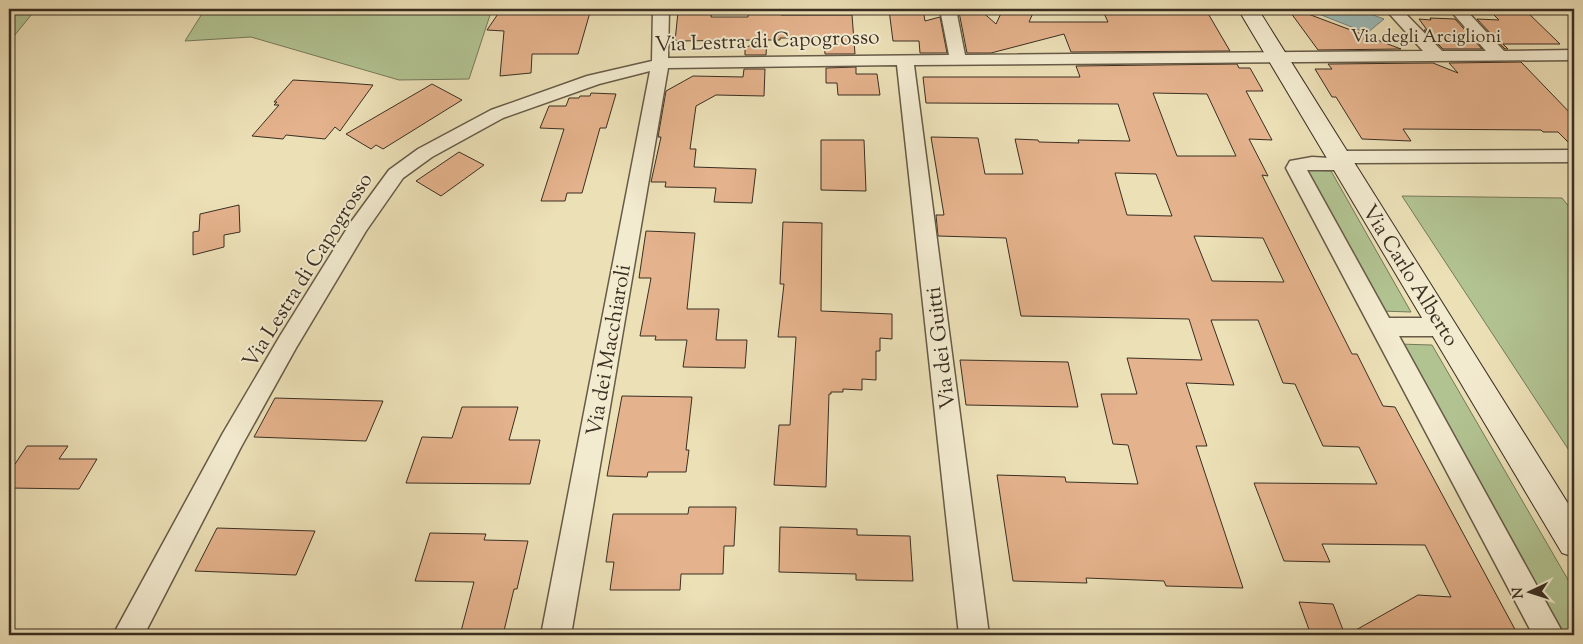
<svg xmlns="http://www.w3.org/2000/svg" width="1583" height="644" font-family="'Sorts Mill Goudy',serif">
<rect width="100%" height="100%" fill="#ece0b7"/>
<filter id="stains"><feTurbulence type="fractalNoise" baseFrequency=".004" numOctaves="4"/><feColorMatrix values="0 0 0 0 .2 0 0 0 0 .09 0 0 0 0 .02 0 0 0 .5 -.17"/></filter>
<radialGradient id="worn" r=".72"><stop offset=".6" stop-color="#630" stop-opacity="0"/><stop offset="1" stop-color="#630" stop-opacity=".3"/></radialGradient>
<g fill="#b2c392" stroke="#76795a">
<polygon points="9,9 36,9 14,36 9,39"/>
<polygon points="205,9 492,9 469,79 399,80 251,37 185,41"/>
<polygon points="1304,170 1331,171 1411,312 1380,311"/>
<polygon points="1402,196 1562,198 1574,213 1574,458"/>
<polygon points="1398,344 1432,345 1574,590 1574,635 1557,635"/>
</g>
<polygon fill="#9cbbb8" stroke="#75837c" points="1306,9 1357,9 1384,19 1367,33"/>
<g fill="#e4b28c" stroke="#3a2f22" fill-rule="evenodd">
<polygon points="510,9 562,13 564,9 591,9 578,54 532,54 531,73 500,76 504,31 487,30 500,11 508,12"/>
<polygon points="749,9 781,9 781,15 852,15 855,54 825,54 824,38 780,38 780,40 767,40 766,55 745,55 745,48 761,40 675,41 678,12 712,10 711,17 748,17"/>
<polygon points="974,9 979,9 996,24 1003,9 1033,13 1029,22 1108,22 1102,9 1206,10 1230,51 1071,52 1064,34 991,53 967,53 959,12"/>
<polygon points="1288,9 1295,9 1401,49 1318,50"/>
<polygon points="1488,9 1524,9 1560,44 1503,44 1508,49 1505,49 1477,19 1499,20"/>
<polygon points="889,10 923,10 925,21 940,17 947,53 920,53 919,41 893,41"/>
<polygon points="1430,18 1455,19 1482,49 1443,49 1424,30 1427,30 1419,19 1431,20"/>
<polygon points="1521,62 1574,117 1574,148 1558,132 1543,132 1541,130 1403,129 1411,141 1362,139 1336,97 1332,97 1315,69 1332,69 1328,64 1433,63 1458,73 1449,63"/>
<path d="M1237 64 1239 68H1250L1263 91H1246L1272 140 1249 139 1268 176 1262 175 1352 354H1357L1383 406 1395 407 1518 635H1347L1418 595 1451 597 1425 545 1322 544 1330 562 1284 561 1254 483 1377 484 1359 447 1323 446 1295 384 1283 383 1258 320H1211L1234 385 1186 383 1207 446H1196L1243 588 1166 586 1164 581 1086 578 1087 583 1013 581 997 475 1065 477 1066 482 1138 484 1128 445 1113 444 1101 394H1137L1127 358 1202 360 1189 319 1021 316 1006 238 938 236 936 215H944L931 137 978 138 985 174H1023L1015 139 1038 140 1039 142 1079 143 1078 140 1130 141 1118 104 926 103 923 77H1080L1076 66ZM1153 93 1207 94 1236 156H1177ZM1115 173 1156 174 1172 216 1127 215ZM1194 236 1263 238 1284 282 1212 281Z"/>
<polygon points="856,67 856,74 877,74 880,95 838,95 837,83 826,83 826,68"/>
<polygon points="744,69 765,69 764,96 716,95 696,106 690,149 696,149 694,167 756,169 752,203 714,202 716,188 665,187 666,182 651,182 661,137 658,137 666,91 693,76 743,77"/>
<polygon points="293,80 346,83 373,85 340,131 335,127 325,139 286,135 283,139 252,136 279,105 274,105 277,102 274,102"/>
<polygon points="432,84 462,100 383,149 376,145 371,149 346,134"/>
<polygon points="591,93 616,94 606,128 600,128 582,193 567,193 565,201 541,201 564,129 540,128 549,106 566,106 569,98 579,98 580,96 590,96"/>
<polygon points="821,140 864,140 866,191 821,190"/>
<polygon points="459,152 484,165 441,196 416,181"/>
<polygon points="239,205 240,232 224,235 224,247 193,255 193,232 199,231 200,214"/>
<polygon points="783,222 822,223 821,311 892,314 892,339 880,338 880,351 876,351 876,380 862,379 862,390 843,389 843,392 831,392 831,394 829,394 826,487 774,485 779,425 790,425 796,337 778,337 784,284 780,284"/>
<polygon points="646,231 695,233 687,309 719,309 716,340 747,340 745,368 683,367 687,340 655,340 656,336 640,336 651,278 639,278"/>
<polygon points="960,360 1068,362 1078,407 966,405"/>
<polygon points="622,396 692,397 686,450 689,450 686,472 648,472 647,477 607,476"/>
<polygon points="275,398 383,401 366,441 254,437"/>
<polygon points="462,407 518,407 509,440 540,440 530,484 406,483 422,437 452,438"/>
<polygon points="27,446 68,446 59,459 97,459 79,489 9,488 9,473"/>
<polygon points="689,507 736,507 734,546 724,546 723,574 681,574 680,590 610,590 614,562 606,562 613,514 688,514"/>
<polygon points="780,527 857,529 857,535 910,536 913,581 856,580 856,574 779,572"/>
<polygon points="217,528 315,531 296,575 195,571"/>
<polygon points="430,533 486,534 484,540 528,541 517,589 514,589 503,635 460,635 474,582 415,581"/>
<polygon points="1299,602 1333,604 1345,635 1311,635"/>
</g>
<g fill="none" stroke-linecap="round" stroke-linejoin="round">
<defs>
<g id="street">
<polygon points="653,9 669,9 668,58 949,55 940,9 956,9 965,55 1423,51 1385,9 1401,9 1442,51 1486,51 1449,9 1465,9 1504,51 1574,50 1574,60 914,65 989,635 959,635 897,65 668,68 571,635 541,635 650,71 599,84 503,118 432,157 403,178 366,231 296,348 241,447 144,635 113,635 223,433 280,336 351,222 389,170 418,149 491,110 587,76 652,61"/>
<polygon points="1574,150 1574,162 1352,163 1350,168 1343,170 1307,170 1389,318 1443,318 1451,321 1454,327 1451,333 1443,336 1399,336 1564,635 1533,635 1286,168 1290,161 1312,157 1330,158 1332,153 1339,151"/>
</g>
<polygon id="secondary" points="1238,9 1258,9 1574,513 1574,557 1562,553"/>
</defs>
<use href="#street" stroke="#665b47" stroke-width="3"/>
<use href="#secondary" stroke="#3a2f22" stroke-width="2"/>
<use href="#street" fill="#f3ebd0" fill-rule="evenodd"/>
<use href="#secondary" fill="#f3ebd0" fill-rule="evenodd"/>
</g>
<g text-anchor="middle" stroke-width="4" stroke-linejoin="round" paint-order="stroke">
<g font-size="18" fill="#3a2f22" stroke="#f3ebd0">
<text x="1426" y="42">Via degli Arciglioni</text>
</g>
<g font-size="21" fill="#3a2f22" stroke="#f3ebd0">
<text transform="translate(767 40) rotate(-2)" y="7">Via Lestra di Capogrosso</text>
<text transform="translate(307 270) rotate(-58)" y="7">Via Lestra di Capogrosso</text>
<text transform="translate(1411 275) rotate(58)" y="7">Via Carlo Alberto</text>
<text transform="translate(940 348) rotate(-97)" y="7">Via dei Guitti</text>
<text transform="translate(608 350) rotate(-80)" y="7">Via dei Macchiaroli</text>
</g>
</g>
<rect width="1583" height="644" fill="none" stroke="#ece0b7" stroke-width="30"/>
<rect x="10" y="10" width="1563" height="624" fill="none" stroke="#3a2f22" stroke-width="2.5"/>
<rect x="15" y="15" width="1553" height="614" fill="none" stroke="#3a2f22"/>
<g transform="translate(1530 592) rotate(266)" stroke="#f3ebd0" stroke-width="4" paint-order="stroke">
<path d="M0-4L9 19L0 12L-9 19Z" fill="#3a2f22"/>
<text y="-8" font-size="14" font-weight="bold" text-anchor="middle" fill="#3a2f22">N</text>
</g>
<rect width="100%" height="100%" filter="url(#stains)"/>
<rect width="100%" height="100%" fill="url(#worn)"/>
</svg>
